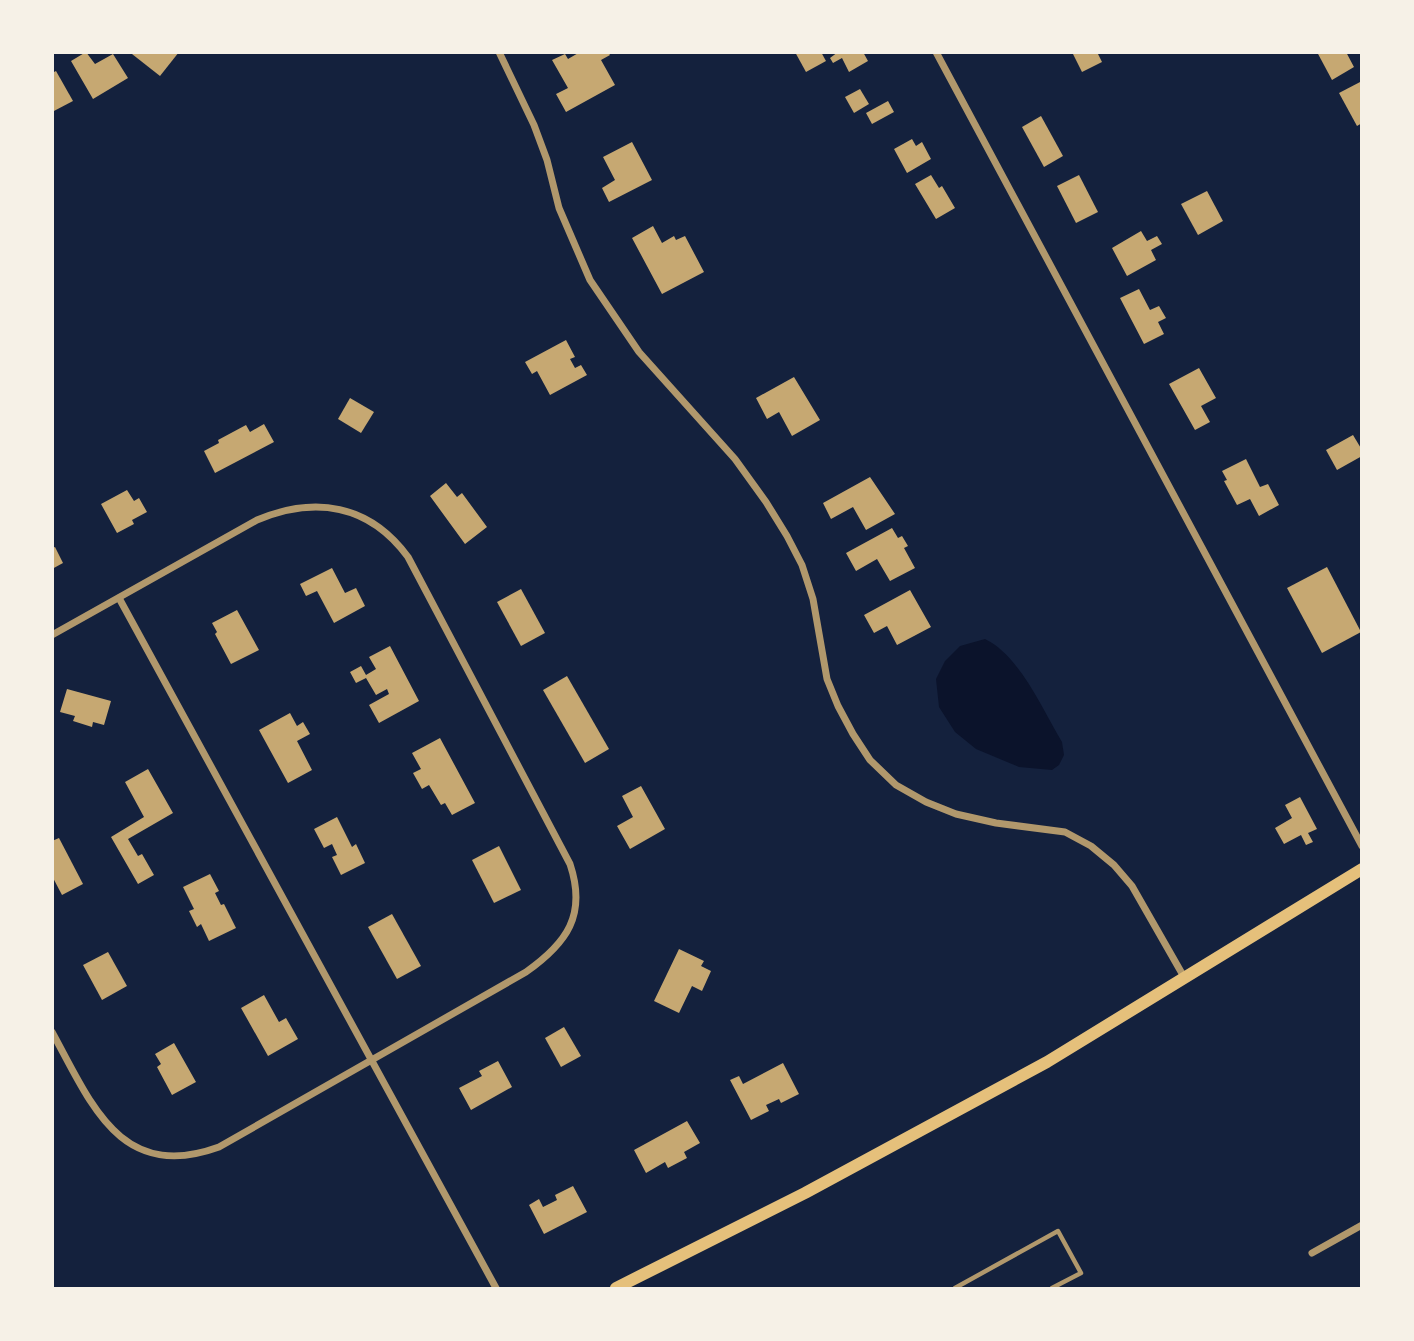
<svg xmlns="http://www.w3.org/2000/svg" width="1414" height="1341" font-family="'Fira Sans Condensed',sans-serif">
<rect width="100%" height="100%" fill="#14213d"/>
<path fill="#0b132b" d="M985 639C1020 656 1042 709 1062 742L1064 755 1059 765 1052 770 1019 767 976 749 955 732 939 707 936 679 945 661 960 646Z"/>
<g fill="#c6a872">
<polygon points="86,52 95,64 113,54 128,78 93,99 71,61"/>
<polygon points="133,52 179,52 160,76 132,54"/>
<polygon points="580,52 608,52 610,55 601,60 615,85 566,112 556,94 568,88 552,60 565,54 568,59"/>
<polygon points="795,52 821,52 826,61 806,72"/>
<polygon points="838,52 863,52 868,61 849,72 842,58 833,63 830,58"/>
<polygon points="1072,52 1097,52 1102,62 1082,72"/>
<polygon points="1317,52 1346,52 1354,67 1332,80"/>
<polygon points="56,71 73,101 52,112 52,73"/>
<polygon points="1362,81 1362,123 1357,126 1339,93"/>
<polygon points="860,89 869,104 854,113 845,97"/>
<polygon points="888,101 894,112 872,124 866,113"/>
<polygon points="1041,116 1063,156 1044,167 1022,127"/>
<polygon points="912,139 916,146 922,142 931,159 907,173 894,149"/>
<polygon points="632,142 652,180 609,202 602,188 615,180 603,157"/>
<polygon points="931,175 939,188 942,186 955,208 936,219 915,184"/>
<polygon points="1079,175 1098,212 1076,223 1057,186"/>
<polygon points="1207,191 1223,221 1198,235 1181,204"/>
<polygon points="653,226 662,243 674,236 676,240 685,236 704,272 662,294 632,238"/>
<polygon points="1141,231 1147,241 1157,236 1162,244 1151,250 1156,260 1127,276 1112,248"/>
<polygon points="1139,289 1150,310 1159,306 1166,318 1158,322 1164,334 1144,344 1120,298"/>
<polygon points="566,340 575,357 570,359 575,368 581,365 587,375 550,395 537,371 532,374 525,362"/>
<polygon points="1199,368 1216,398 1201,406 1210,422 1195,430 1169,384"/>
<polygon points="794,377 820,420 792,436 779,412 767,419 756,398"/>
<polygon points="350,398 374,412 361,433 338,419"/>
<polygon points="264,424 274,442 215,473 204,451 219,443 218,440 246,425 250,432"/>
<polygon points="1353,435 1362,450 1362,456 1337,470 1326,450"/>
<polygon points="1246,459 1260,487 1268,484 1279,505 1259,516 1250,499 1237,505 1224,481 1227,480 1222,471"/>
<polygon points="870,477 895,514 866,530 853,507 831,519 823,503"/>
<polygon points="446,483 457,497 462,493 487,527 465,544 430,496"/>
<polygon points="127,490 134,501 139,498 147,512 132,520 134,524 117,533 101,504"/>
<polygon points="892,528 898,538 902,536 908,546 904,548 915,568 890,581 877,559 856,571 846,553"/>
<polygon points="55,547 63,563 52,569 52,548"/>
<polygon points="1327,567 1361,632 1322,653 1287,588"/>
<polygon points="332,568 345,593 356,588 365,606 334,623 317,591 306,596 300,584"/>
<polygon points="521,589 545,633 521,646 497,602"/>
<polygon points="910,590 931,627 897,645 887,626 874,633 864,615"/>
<polygon points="237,610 259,650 231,664 215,634 217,632 212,623"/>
<polygon points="390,646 419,701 379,723 369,705 389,694 387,689 376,695 366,678 356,683 350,672 361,666 366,675 376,669 369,657"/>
<polygon points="567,676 609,749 585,763 543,690"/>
<polygon points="67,689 111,701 104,725 93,722 92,727 73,721 75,716 60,712"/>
<polygon points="290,713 297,726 303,722 310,734 297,741 312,770 288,783 259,730"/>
<polygon points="440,738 475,803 452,815 445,803 441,805 429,785 422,789 413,773 421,769 412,753"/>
<polygon points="148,769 173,813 128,839 138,856 142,854 154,875 138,884 111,837 144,817 125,782"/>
<polygon points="641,786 665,829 630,849 617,826 633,817 622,796"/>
<polygon points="1300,797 1317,829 1308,833 1313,842 1306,845 1301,835 1284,844 1275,828 1292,818 1285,805"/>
<polygon points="337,817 352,847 356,844 365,863 341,875 332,857 337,855 332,844 324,848 314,829"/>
<polygon points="59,838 83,884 62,895 52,876 52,841"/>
<polygon points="499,846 521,890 494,903 472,860"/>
<polygon points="210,874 219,891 215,893 221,905 224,904 236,928 209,941 201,924 197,927 189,911 194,909 183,887"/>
<polygon points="392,914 421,966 397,979 368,927"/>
<polygon points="679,949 704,961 701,966 711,971 702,991 692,986 679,1013 654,1001"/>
<polygon points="108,952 127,986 102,1000 83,965"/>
<polygon points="264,995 279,1022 286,1018 298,1039 268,1056 241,1008"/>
<polygon points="564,1027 581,1056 561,1067 545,1038"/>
<polygon points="174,1043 196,1082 172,1095 157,1067 161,1064 155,1054"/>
<polygon points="498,1061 512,1087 471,1110 459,1088 482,1076 479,1071"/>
<polygon points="783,1063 799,1094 781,1103 779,1099 766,1105 769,1111 751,1120 730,1080 739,1076 743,1084"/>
<polygon points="687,1121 700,1143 684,1152 687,1158 668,1168 665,1162 646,1173 634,1150"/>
<polygon points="573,1186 587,1212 544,1234 529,1205 539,1199 543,1207 557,1200 555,1195"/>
</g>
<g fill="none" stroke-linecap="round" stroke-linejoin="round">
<polyline stroke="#b1986c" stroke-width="4.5" points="955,1288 1058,1231 1081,1273 1052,1288"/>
<g stroke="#b1986c" stroke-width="7">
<polyline points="499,52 534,125 547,160 559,208 590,280 639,352 735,459 766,502 787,536 802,565 813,599 827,679 838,706 853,734 870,760 896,785 926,802 956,814 996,823 1065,832 1091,846 1114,865 1132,886 1184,977"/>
<polyline points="936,52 1362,846"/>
<polyline points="119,598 496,1288"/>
<path d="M52 635 257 520C315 496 369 504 408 557L570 864C587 915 567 943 526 972L219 1147C120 1183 91 1103 52 1032"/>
<polyline points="1312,1253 1362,1225"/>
</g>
<polyline stroke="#e5c07b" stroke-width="12" points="616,1288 805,1193 1047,1062 1362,869"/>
</g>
<rect width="1414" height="1341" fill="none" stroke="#f6f1e7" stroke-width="108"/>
</svg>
